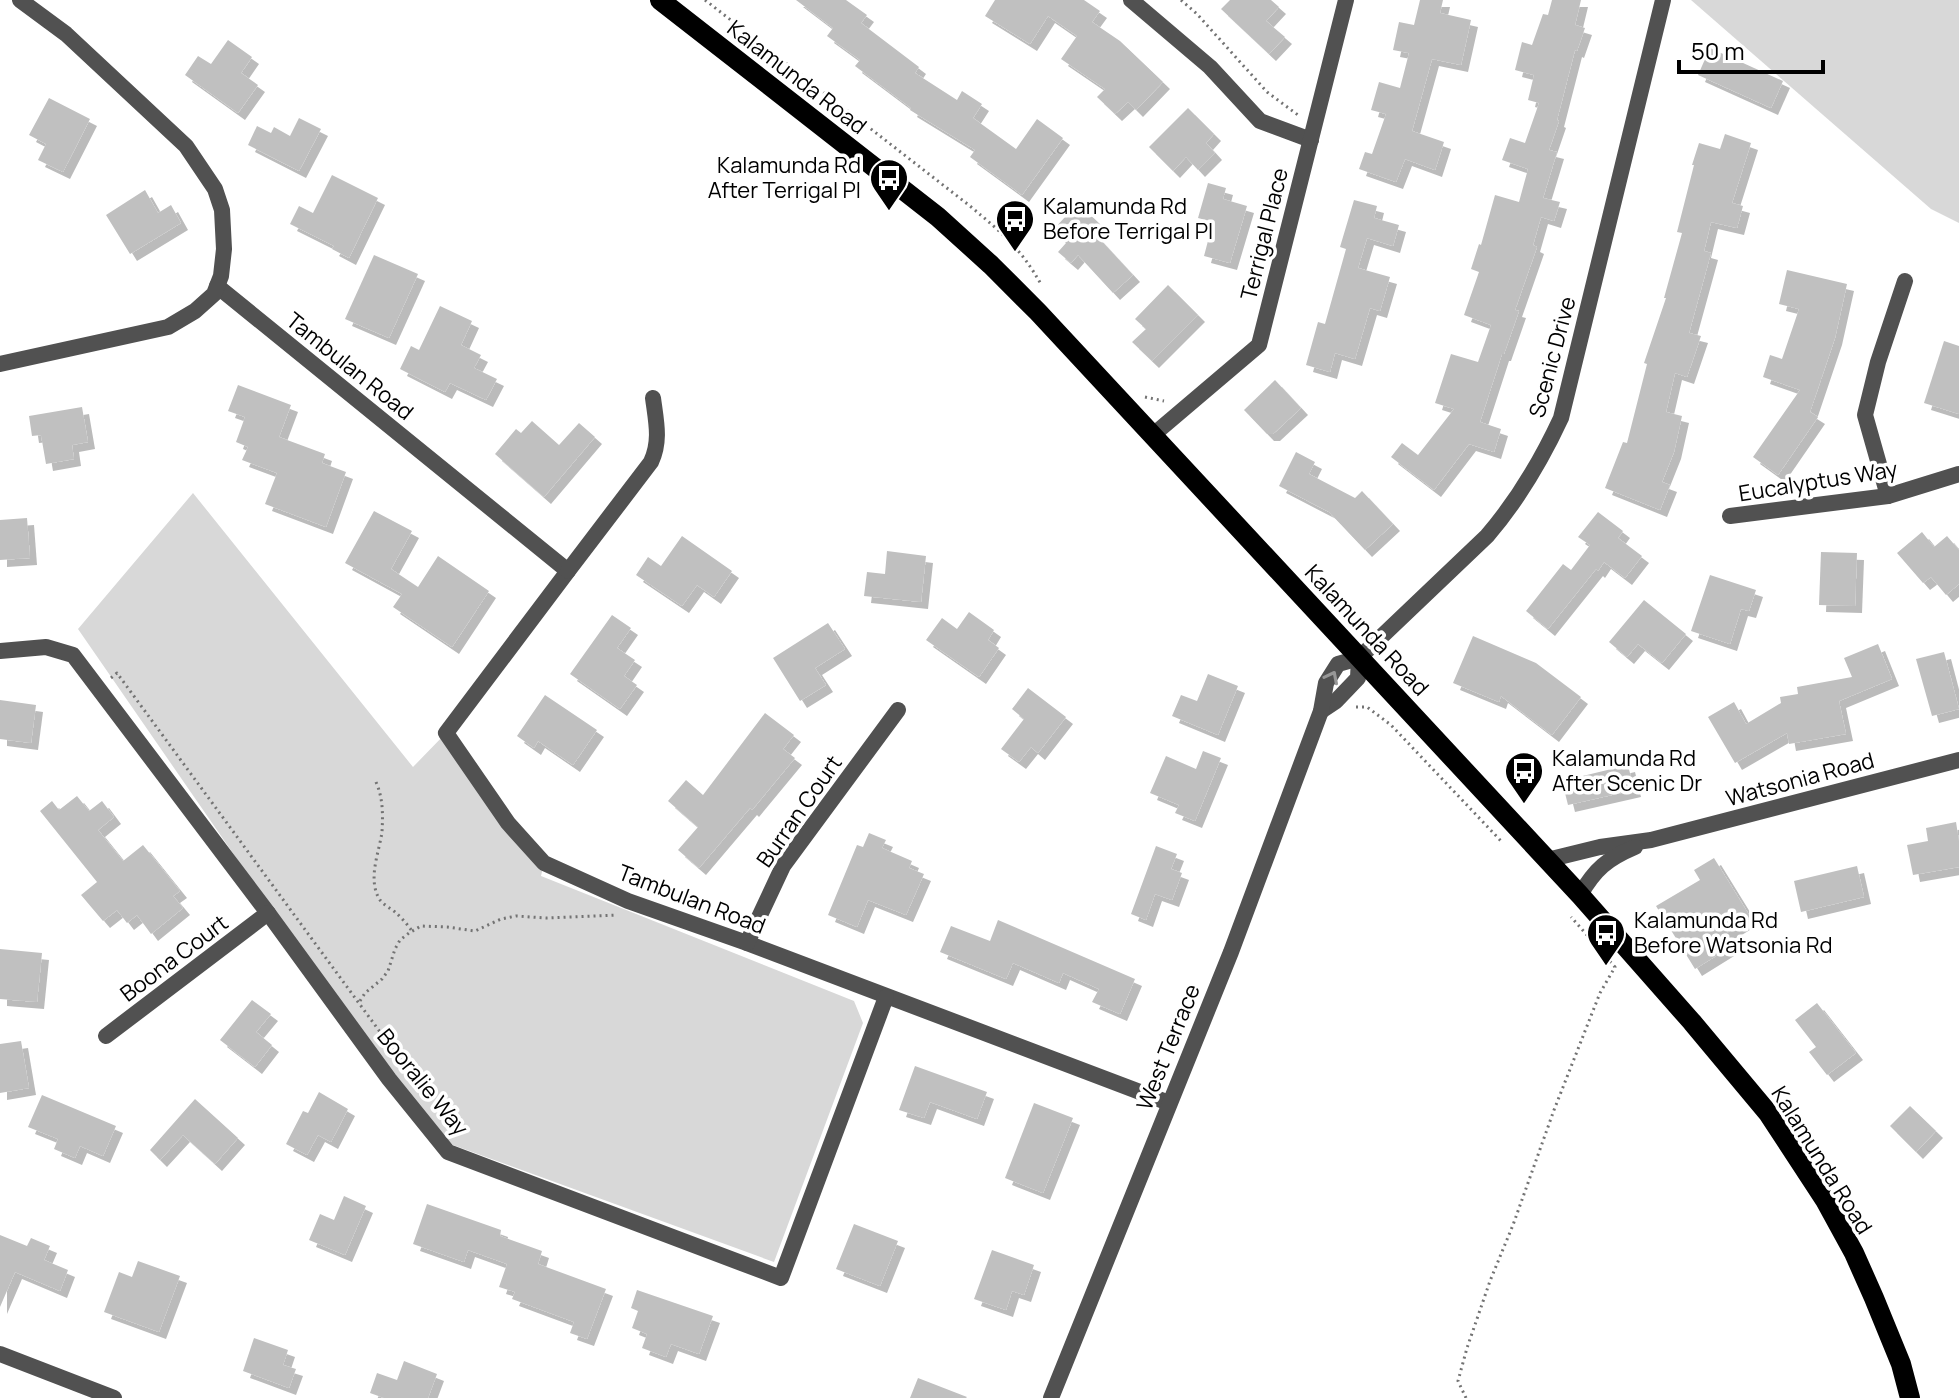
<svg xmlns="http://www.w3.org/2000/svg" width="1959" height="1398" font-family="Manrope,sans-serif">
<defs>
<filter id="shadow"><feDropShadow dx="7" dy="7" stdDeviation="0" flood-color="#0004"/></filter>
</defs>
<rect width="100%" height="100%" fill="#fff"/>
<g fill="#d8d8d8">
<polygon points="1691,0 1959,0 1959,223 1931,209"/>
<polygon points="193,493 413,767 446,733 544,863 541,876 854,1001 863,1023 774,1262 453,1145 389,1079 78,629"/>
</g>
<g fill="#c0c0c0" filter="url(#shadow)">
<polygon points="796,0 846,0 867,15 861,23 919,67 915,73 957,100 962,91 982,104 973,118 1016,149 1037,119 1063,138 1022,195 970,157 975,150 910,110 911,108 855,66 860,60 827,36 833,28"/>
<polygon points="995,0 1084,0 1100,11 1092,22 1120,41 1163,82 1136,110 1128,102 1115,114 1097,97 1105,89 1061,59 1077,36 1048,16 1030,44 985,16"/>
<polygon points="1230,0 1271,0 1279,7 1266,21 1285,37 1269,54 1221,9"/>
<polygon points="1420,0 1443,0 1440,13 1471,20 1461,65 1432,59 1412,131 1444,142 1435,170 1405,159 1396,182 1359,169 1365,152 1372,154 1386,114 1371,110 1379,82 1400,88 1409,53 1393,50 1399,22 1414,25"/>
<polygon points="1552,0 1581,0 1575,25 1585,28 1577,51 1575,50 1557,120 1559,121 1549,150 1557,152 1543,198 1560,202 1554,221 1541,217 1533,245 1537,247 1515,310 1519,311 1504,354 1502,354 1480,422 1501,429 1494,452 1469,444 1434,490 1391,457 1402,443 1418,455 1454,409 1435,403 1451,354 1478,362 1491,325 1464,315 1479,272 1471,269 1479,244 1481,245 1495,195 1519,202 1528,169 1502,160 1510,138 1525,143 1539,103 1528,100 1534,75 1515,70 1522,42 1532,45 1543,14 1548,15"/>
<polygon points="228,40 252,57 241,73 258,85 238,113 185,75 198,56 211,64"/>
<polygon points="1710,48 1783,81 1771,108 1698,75"/>
<polygon points="49,98 90,119 63,172 38,160 46,144 29,135"/>
<polygon points="1188,108 1214,134 1206,143 1215,153 1198,170 1186,157 1173,171 1149,147"/>
<polygon points="299,118 321,129 299,171 248,145 257,126 271,133 274,127 290,136"/>
<polygon points="1725,134 1751,143 1732,203 1743,206 1737,228 1711,222 1704,251 1711,253 1689,333 1701,336 1687,377 1675,373 1666,412 1682,416 1674,452 1662,482 1670,485 1660,510 1605,488 1623,442 1627,443 1647,364 1644,363 1666,298 1664,298 1682,233 1677,232 1694,165 1692,165 1699,143 1720,149"/>
<polygon points="332,175 378,198 349,258 332,249 334,246 290,224 299,206 313,213"/>
<polygon points="1208,183 1226,188 1223,199 1247,206 1230,263 1204,256 1213,222 1198,218"/>
<polygon points="145,190 158,213 171,205 181,223 130,254 106,215"/>
<polygon points="1354,200 1377,206 1374,218 1399,225 1393,246 1367,238 1358,268 1390,277 1380,311 1370,308 1355,359 1335,353 1330,372 1306,365 1318,322 1325,324 1346,249 1340,247"/>
<polygon points="1078,203 1103,227 1096,235 1133,275 1113,293 1078,255 1071,263 1058,252 1066,243 1053,230"/>
<polygon points="374,255 418,274 389,338 345,319"/>
<polygon points="1787,270 1847,284 1835,338 1810,412 1818,417 1778,475 1753,457 1800,390 1763,377 1770,355 1782,359 1799,309 1779,304"/>
<polygon points="1168,285 1198,315 1152,361 1132,342 1146,329 1135,319"/>
<polygon points="440,306 472,321 461,345 481,355 474,368 497,379 486,400 450,383 445,392 400,369 411,346 419,350"/>
<polygon points="1944,341 1959,346 1959,414 1924,403"/>
<polygon points="1275,380 1301,408 1273,434 1267,434 1244,410"/>
<polygon points="238,385 291,405 279,437 325,454 322,463 346,472 326,527 265,504 277,473 242,460 248,447 236,442 245,417 228,411"/>
<polygon points="82,407 88,442 72,445 74,459 46,464 41,435 32,436 29,416"/>
<polygon points="532,421 559,445 579,423 595,437 544,497 495,454 516,429 521,433"/>
<polygon points="1296,452 1315,462 1309,474 1355,498 1362,491 1393,524 1365,550 1329,512 1279,486"/>
<polygon points="374,511 412,531 391,569 418,587 438,556 489,591 452,647 393,607 402,594 345,563"/>
<polygon points="1598,512 1623,531 1618,538 1642,556 1625,578 1604,562 1598,571 1596,569 1548,629 1526,611 1563,564 1571,570 1590,545 1578,537"/>
<polygon points="27,518 30,558 0,560 0,520"/>
<polygon points="1922,532 1934,547 1947,536 1959,550 1959,584 1946,595 1931,577 1923,583 1897,553"/>
<polygon points="682,536 732,571 714,597 697,585 682,606 636,575 648,557 661,566"/>
<polygon points="887,551 926,556 921,602 864,596 867,572 885,574"/>
<polygon points="1821,552 1857,553 1855,606 1819,605"/>
<polygon points="1710,575 1756,590 1749,611 1741,609 1730,644 1691,631"/>
<polygon points="1644,600 1686,634 1662,663 1638,644 1627,657 1609,642"/>
<polygon points="969,612 994,630 988,640 999,648 979,677 926,640 942,618 957,629"/>
<polygon points="612,615 631,628 617,648 635,660 624,676 637,685 620,709 570,674"/>
<polygon points="828,623 845,649 815,668 826,685 800,701 773,658"/>
<polygon points="1473,636 1536,663 1581,697 1552,735 1501,696 1499,702 1453,683"/>
<polygon points="1878,644 1892,679 1839,701 1846,734 1789,744 1787,733 1735,763 1708,717 1734,702 1746,724 1781,703 1780,697 1798,694 1797,687 1852,677 1844,658"/>
<polygon points="1944,652 1959,709 1932,716 1916,659"/>
<polygon points="1208,674 1238,686 1218,735 1172,716 1181,695 1197,701"/>
<polygon points="1028,688 1066,717 1038,753 1031,747 1019,762 1001,749 1024,719 1012,709"/>
<polygon points="545,695 597,730 573,765 538,741 534,748 517,736"/>
<polygon points="0,700 36,705 31,743 0,739"/>
<polygon points="765,713 794,735 783,749 795,758 752,810 750,808 699,868 678,850 698,827 668,801 686,780 703,795"/>
<polygon points="1203,751 1221,758 1195,821 1175,813 1179,805 1150,793 1166,756 1196,769"/>
<polygon points="1628,765 1634,790 1568,805 1562,781"/>
<polygon points="77,796 89,811 102,801 114,817 98,830 123,861 143,845 180,891 173,896 183,908 151,934 137,915 127,923 117,910 103,921 81,895 97,882 40,811 52,801 59,810"/>
<polygon points="1956,822 1959,841 1959,867 1913,875 1907,845 1928,841 1926,828"/>
<polygon points="869,833 886,840 882,848 912,861 909,868 924,874 906,915 868,900 857,927 828,915 857,845 863,847"/>
<polygon points="1156,846 1177,854 1171,869 1182,873 1172,900 1155,894 1146,920 1131,914"/>
<polygon points="1714,858 1751,918 1725,934 1732,946 1695,969 1656,906 1700,880 1694,870"/>
<polygon points="1857,866 1864,897 1801,912 1794,881"/>
<polygon points="998,920 1135,979 1120,1014 1092,1002 1099,989 1063,973 1059,983 1013,963 1006,979 940,952 951,926 990,941"/>
<polygon points="0,949 42,953 37,1002 0,999"/>
<polygon points="252,1000 271,1014 256,1032 272,1045 255,1067 220,1040"/>
<polygon points="1817,1003 1856,1053 1827,1075 1809,1052 1816,1047 1795,1020"/>
<polygon points="21,1041 29,1088 0,1093 0,1044"/>
<polygon points="915,1066 987,1092 977,1119 930,1102 924,1118 899,1110"/>
<polygon points="319,1092 348,1109 331,1142 318,1135 307,1155 286,1144 303,1111 308,1113"/>
<polygon points="42,1095 116,1126 103,1156 80,1146 75,1158 54,1149 58,1139 28,1127"/>
<polygon points="195,1099 238,1138 215,1164 183,1135 160,1160 150,1150"/>
<polygon points="1034,1103 1073,1118 1043,1193 1005,1178"/>
<polygon points="1910,1106 1936,1131 1916,1152 1890,1126"/>
<polygon points="344,1196 366,1206 345,1255 309,1240 320,1214 334,1220"/>
<polygon points="427,1204 501,1230 500,1236 542,1251 538,1264 606,1289 587,1339 570,1333 574,1322 512,1299 515,1292 499,1287 507,1264 468,1250 464,1262 413,1244"/>
<polygon points="854,1224 898,1241 880,1286 836,1269"/>
<polygon points="0,1235 27,1246 31,1238 50,1246 44,1260 68,1270 60,1291 15,1272 0,1307"/>
<polygon points="992,1250 1034,1265 1024,1295 1012,1291 1006,1310 974,1299"/>
<polygon points="138,1261 180,1276 159,1332 104,1312 119,1272 132,1277"/>
<polygon points="637,1290 713,1316 699,1354 671,1344 666,1357 642,1348 647,1334 632,1328 638,1311 631,1308"/>
<polygon points="254,1338 288,1350 283,1365 296,1369 289,1388 243,1371"/>
<polygon points="404,1361 437,1374 428,1398 384,1398 370,1393 377,1373 397,1380"/>
<polygon points="918,1378 967,1397 966,1398 910,1398"/>
</g>
<g fill="none" stroke-linecap="round" stroke-linejoin="round">
<g stroke="#737373" stroke-width="3" stroke-dasharray="2 4" stroke-linecap="butt">
<path d="M705 0 970 206C1002 233 1021 248 1042 286"/>
<polyline points="1181,0 1197,14 1267,92 1298,115"/>
<polyline points="1145,397 1164,401"/>
<polyline points="111,678 117,673 383,1036 382,1038"/>
<polyline points="1356,707 1367,707 1391,725 1501,841"/>
<path d="M376 782C383 798 383 814 382 832 379 853 367 880 380 900 384 905 390 908 395 912 401 917 407 924 412 931"/>
<polyline points="360,1001 365,993 382,979 388,971 395,949 400,940 409,933 421,926 447,927 475,931 501,919 516,916 546,918 617,915"/>
<polyline points="1466,1398 1458,1381 1467,1348 1490,1281 1513,1225 1554,1110 1600,993 1615,967 1571,917"/>
</g>
<g stroke="#515151" stroke-width="16">
<polyline points="1131,0 1210,67 1260,121 1311,140"/>
<polyline points="217,286 568,571 446,733 508,823 544,863 628,901 747,943 1169,1103"/>
<polyline points="0,364 168,327 195,311 214,294 221,276 224,249 222,210 215,189 186,146 66,34 20,0"/>
<polyline points="1153,435 1259,345 1346,0"/>
<polyline points="1888,496 1865,415 1878,362 1905,281"/>
<polyline points="1730,516 1888,496 1959,474"/>
<path d="M568 571 651 462C661 441 656 421 653 398"/>
<polyline points="0,651 46,647 73,655 268,913 389,1079 448,1152 781,1278 886,997"/>
<polyline points="1321,711 1336,701 1358,678 1359,658"/>
<polyline points="747,943 783,866 898,710"/>
<polyline points="106,1036 268,913"/>
<polyline points="0,1354 114,1398"/>
<path d="M1051 1398 1231 952 1321 711 1326 683 1338 664 1359 658 1487 536C1518 500 1541 461 1561 418L1663 0"/>
</g>
<g stroke="#515151" stroke-width="16">
<polyline points="1547,860 1600,847 1651,840 1959,760"/>
<path d="M1580 895C1595 869 1607 859 1635 847"/>
</g>
<polyline stroke="#000" stroke-width="20" points="660,0 938,217 991,265 1038,312 1580,895 1692,1022 1768,1113 1825,1200 1854,1253 1874,1298 1901,1364 1910,1398"/>
</g>
<defs><path id="oneway-chevron" d="M-2-3.5L2.5 0L-2 3.5" fill="none" stroke-width="1.6" stroke-linecap="round" stroke-linejoin="round" transform="scale(2)"/></defs>
<use stroke="#979797" href="#oneway-chevron" transform="translate(1332 677) rotate(-63)"/>
<defs>
<symbol id="bus-pin" viewBox="-11 -11 22 30"><path d="M0 17L-7.5 6A9.5 9.5 0 1 1 7.5 6Z" fill="#000" stroke="#fff"/><path d="M-5-6H5V4H4V6H2V4H-2V6H-4V4H-5ZM-3.5-4V0h7V-4ZM-3.5 1.2v1.5H-2V1.2ZM2 1.2v1.5H3.5V1.2Z" fill="#fff"/></symbol>
</defs>
<g fill-rule="evenodd">
<use href="#bus-pin" x="867" y="156" width="44" height="60"/>
<use href="#bus-pin" x="993" y="197" width="44" height="60"/>
<use href="#bus-pin" x="1502" y="749" width="44" height="60"/>
<use href="#bus-pin" x="1584" y="911" width="44" height="60"/>
</g>
<g text-anchor="middle" stroke-width="7" stroke-linejoin="round" paint-order="stroke">
<g font-size="22" fill="#000" stroke="#fff">
<text transform="translate(797 77) rotate(38)" y="8">Kalamunda Road</text>
<text transform="translate(1264 234) rotate(-76)" y="8">Terrigal Place</text>
<text transform="translate(1552 357) rotate(-75)" y="8">Scenic Drive</text>
<text transform="translate(350 366) rotate(39)" y="8">Tambulan Road</text>
<text transform="translate(1818 481) rotate(-9)" y="8">Eucalyptus Way</text>
<text transform="translate(1367 630) rotate(47)" y="8">Kalamunda Road</text>
<text transform="translate(1800 779) rotate(-15)" y="8">Watsonia Road</text>
<text transform="translate(799 811) rotate(-55)" y="8">Burran Court</text>
<text transform="translate(692 899) rotate(21)" y="8">Tambulan Road</text>
<text transform="translate(174 958) rotate(-37)" y="8">Boona Court</text>
<text transform="translate(1168 1047) rotate(-68)" y="8">West Terrace</text>
<text transform="translate(423 1082) rotate(51)" y="8">Booralie Way</text>
<text transform="translate(1822 1160) rotate(58)" y="8">Kalamunda Road</text>
</g>
<g font-size="22" fill="#000" stroke="#fff" text-anchor="start">
<text x="861" y="173" text-anchor="end">Kalamunda Rd<tspan x="861" dy="25">After Terrigal Pl</tspan></text>
<text x="1043" y="214">Kalamunda Rd<tspan x="1043" dy="25">Before Terrigal Pl</tspan></text>
<text x="1552" y="766">Kalamunda Rd<tspan x="1552" dy="25">After Scenic Dr</tspan></text>
<text x="1634" y="928">Kalamunda Rd<tspan x="1634" dy="25">Before Watsonia Rd</tspan></text>
</g>
</g>
<path d="M1679 60v12h144v-12" fill="none" stroke="#000000" stroke-width="4"/>
<text x="1691" y="60" font-size="24" fill="#000000" stroke="#ffffff" stroke-width="6" paint-order="stroke">50 m</text>
</svg>
